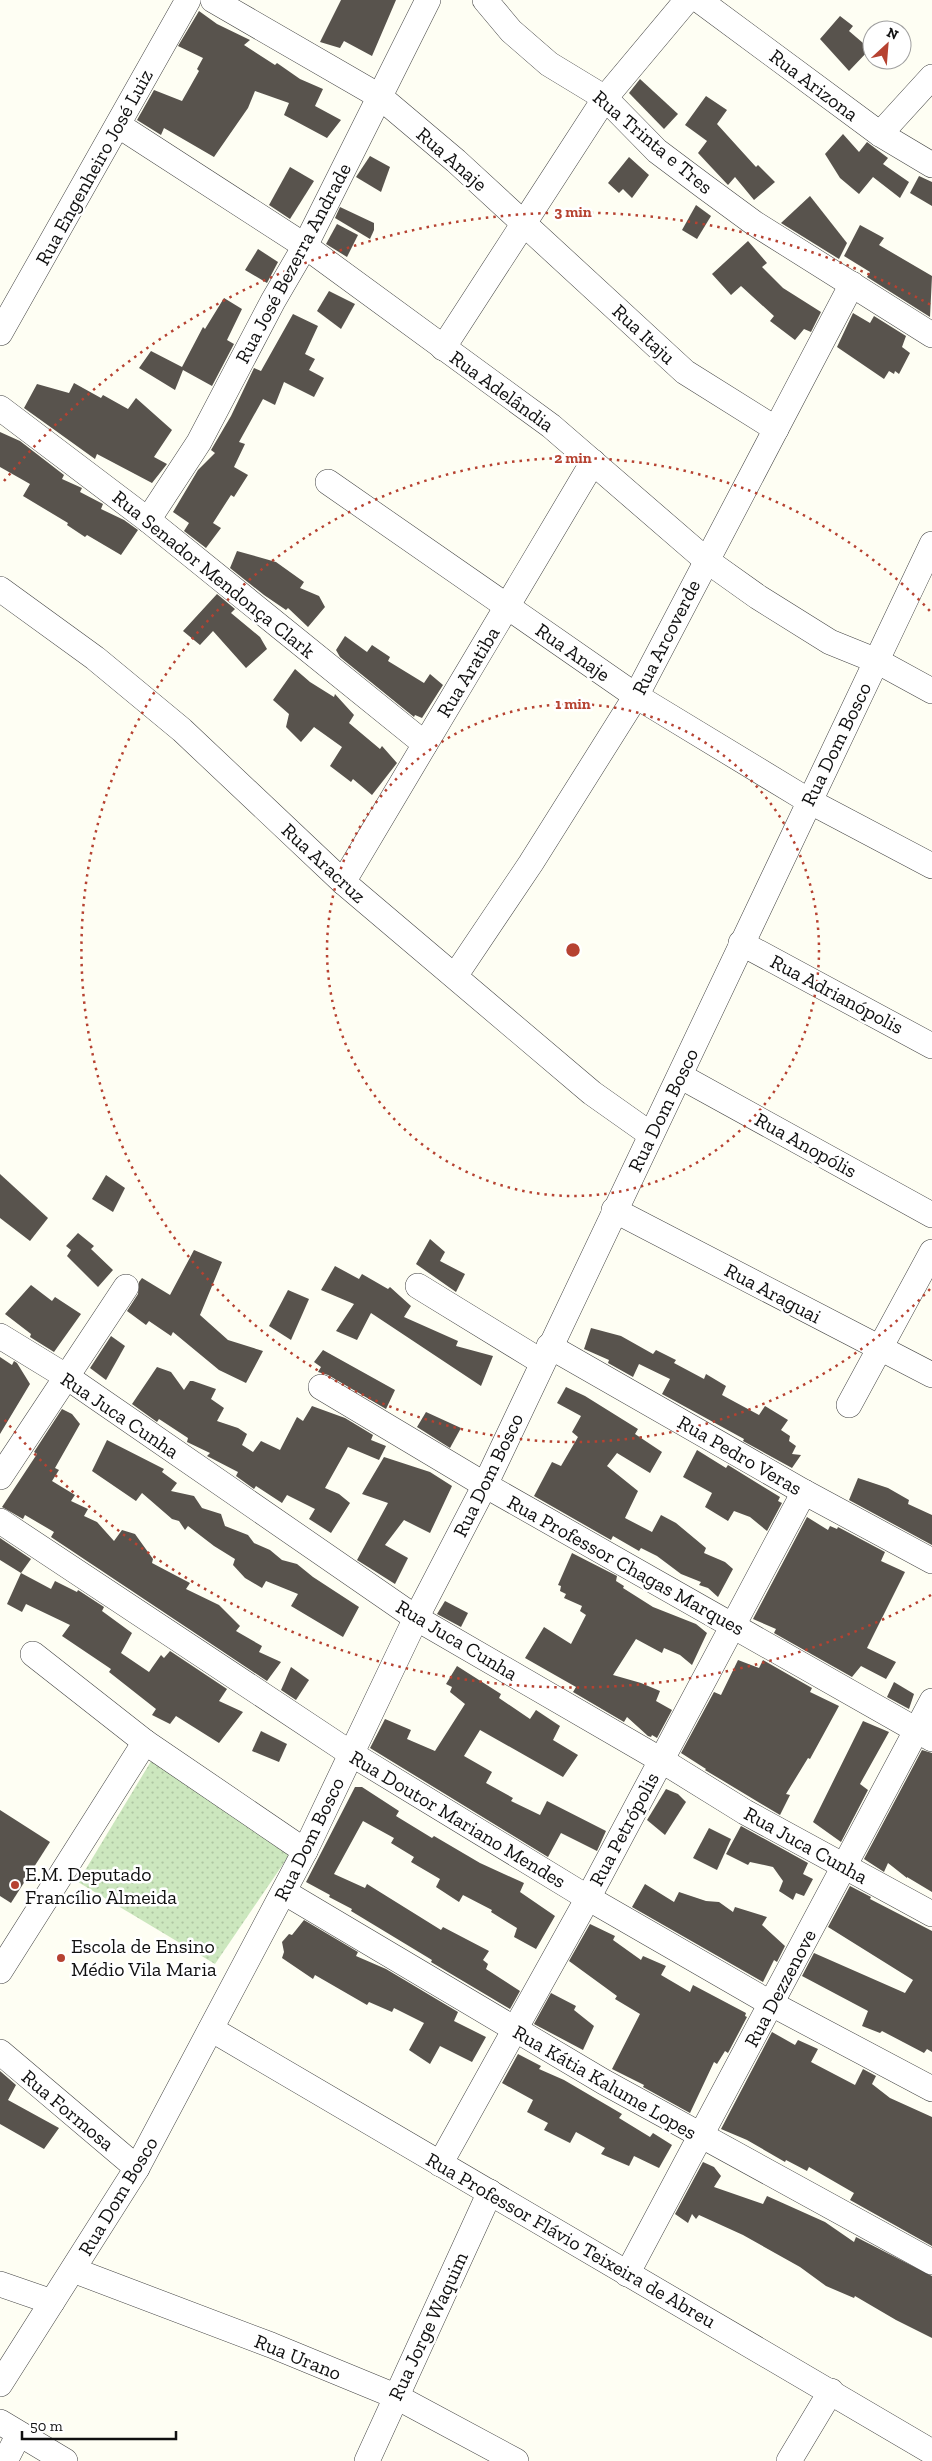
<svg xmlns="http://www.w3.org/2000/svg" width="932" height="2461" font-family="'Zilla Slab',serif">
<defs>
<pattern id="park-dots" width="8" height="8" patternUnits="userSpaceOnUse" patternTransform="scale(1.25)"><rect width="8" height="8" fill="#cce7be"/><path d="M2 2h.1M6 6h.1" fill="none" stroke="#aec5a2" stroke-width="1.8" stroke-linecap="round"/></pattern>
</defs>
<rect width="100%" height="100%" fill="#fefef3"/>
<polygon fill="url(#park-dots)" points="153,1758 292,1851 215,1964 78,1882"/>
<g fill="#58534d">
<polygon points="341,0 396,0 372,56 344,41 340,48 320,42"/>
<polygon points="199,11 217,24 250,40 244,45 275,65 277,63 300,79 323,89 315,106 341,120 327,138 284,115 289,103 255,91 248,108 214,157 164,128 161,135 137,120 154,90 182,101 199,71 197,69 203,58 178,46"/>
<polygon points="840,16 853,26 849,31 870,49 849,71 820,39"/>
<polygon points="640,79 678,114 664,129 629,93"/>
<polygon points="706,96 727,110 717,124 756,167 758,165 775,182 754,200 735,177 728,185 698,153 707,141 685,125"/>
<polygon points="843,134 859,152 867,142 888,158 883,164 909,182 900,198 873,177 859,194 840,178 825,154"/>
<polygon points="370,156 390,167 381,192 356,177"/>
<polygon points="629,157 649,175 632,198 623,189 619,193 608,183"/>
<polygon points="290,167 314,181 290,219 269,205"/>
<polygon points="919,176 932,182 932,206 910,193"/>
<polygon points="810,196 847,243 839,259 781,223"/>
<polygon points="696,205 711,216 697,239 682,230"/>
<polygon points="340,207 374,223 374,230 370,239 335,218"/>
<polygon points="337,224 358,235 347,257 326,244"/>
<polygon points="860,225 884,238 879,245 932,276 930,317 867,277 870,272 844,256"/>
<polygon points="748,241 767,263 762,267 783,288 821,312 811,332 804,329 795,340 770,321 774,316 741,286 731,295 712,274"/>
<polygon points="258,249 278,262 267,283 245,270"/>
<polygon points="329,291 355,304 341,329 317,311"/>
<polygon points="224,298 242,309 227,340 234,344 212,386 183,370 175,390 139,368 151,351 182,367 203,327 205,329"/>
<polygon points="853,313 870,323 874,316 906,336 902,347 910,353 899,374 895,371 894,374 889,371 884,379 837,347"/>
<polygon points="293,314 318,326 305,354 315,359 309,370 324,378 314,397 284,382 275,405 263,399 239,442 245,444 234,467 248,475 234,497 231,495 213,523 221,528 206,548 184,531 189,523 173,512 198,470 215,453 211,450 231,416 254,368 261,371"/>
<polygon points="74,383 101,398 103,395 128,409 136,398 172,430 154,457 167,464 152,483 97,454 95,459 24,408 37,384 69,393"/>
<polygon points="0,432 20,441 64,475 62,479 82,488 80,492 103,504 101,509 124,520 138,530 121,555 87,535 85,537 67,525 68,523 23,496 30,484 0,467"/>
<polygon points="237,551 276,562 304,582 300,588 319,596 325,607 308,627 288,608 286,610 264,595 230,568"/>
<polygon points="217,594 235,609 231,613 260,637 267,649 246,668 213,631 200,645 183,631"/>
<polygon points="345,636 367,652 372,645 390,657 388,661 424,683 430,674 443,685 422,718 415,715 414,717 340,657 336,650"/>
<polygon points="295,669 310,682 334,697 335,694 354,715 349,723 380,749 382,746 397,763 372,795 353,779 351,782 330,766 342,747 314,727 301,742 286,727 289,714 273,700"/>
<polygon points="0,1174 48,1218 30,1241 0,1218"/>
<polygon points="106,1175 125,1188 113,1212 92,1199"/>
<polygon points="78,1233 94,1246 91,1249 113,1270 98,1287 67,1256 71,1250 66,1246"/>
<polygon points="430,1239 445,1252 440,1261 465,1274 456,1292 416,1264"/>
<polygon points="194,1250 222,1262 200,1315 228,1340 263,1351 246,1383 219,1370 173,1332 171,1336 149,1321 146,1325 127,1311 138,1294 139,1282 142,1278 170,1295"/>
<polygon points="335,1266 359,1279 362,1274 388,1289 390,1287 411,1306 404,1317 458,1341 456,1346 493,1356 481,1386 371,1313 357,1340 336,1331 354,1304 321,1290"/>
<polygon points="31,1285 52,1301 55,1297 81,1314 54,1352 30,1337 31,1334 5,1314"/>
<polygon points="288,1290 309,1299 291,1340 269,1326"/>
<polygon points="591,1328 621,1336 653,1354 656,1350 676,1360 674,1363 704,1379 706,1374 726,1386 722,1395 759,1415 765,1406 788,1420 781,1430 790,1436 789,1441 796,1446 792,1454 801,1455 792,1468 743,1441 744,1439 662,1394 670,1379 639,1364 633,1377 608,1363 609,1360 584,1349"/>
<polygon points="111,1336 125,1346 106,1380 90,1368"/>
<polygon points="323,1350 395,1390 386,1409 328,1375 318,1372 321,1367 314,1362"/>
<polygon points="0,1357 12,1365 14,1361 17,1363 30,1384 0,1434"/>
<polygon points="157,1367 171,1372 184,1390 190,1381 193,1381 216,1389 211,1399 224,1408 217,1421 238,1428 247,1434 242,1445 253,1452 261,1441 280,1450 297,1417 303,1421 312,1406 345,1418 373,1435 371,1440 386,1446 379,1460 348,1447 325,1488 339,1494 350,1503 331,1533 309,1519 315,1509 287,1495 282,1503 256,1486 254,1489 236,1476 238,1472 207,1456 210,1453 187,1442 188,1438 159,1419 157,1422 132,1404"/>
<polygon points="566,1387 585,1396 638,1429 635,1434 662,1452 650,1473 617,1453 607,1466 638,1491 625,1518 652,1532 661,1515 676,1523 706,1548 704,1553 725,1562 733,1569 718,1597 708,1588 699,1585 701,1582 681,1574 657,1556 641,1548 639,1551 613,1536 611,1540 534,1496 552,1462 561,1466 578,1437 572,1432 581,1416 557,1403"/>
<polygon points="62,1409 72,1414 80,1424 55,1468 59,1470 52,1481 75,1495 71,1501 88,1509 84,1516 97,1522 114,1541 122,1530 135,1534 153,1559 152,1563 190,1583 186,1589 219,1605 240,1626 236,1631 262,1646 259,1652 281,1662 267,1681 51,1537 54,1532 25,1515 23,1519 2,1507 37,1454 34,1452"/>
<polygon points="426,1412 461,1428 450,1448 417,1427"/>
<polygon points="107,1440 164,1469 162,1472 177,1483 171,1491 194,1496 202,1508 221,1514 225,1526 248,1535 254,1543 270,1550 282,1560 297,1564 313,1577 359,1607 343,1637 291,1606 298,1594 266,1581 262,1588 245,1578 233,1565 235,1559 214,1546 188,1526 185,1530 179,1521 172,1519 142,1493 136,1501 92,1471"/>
<polygon points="697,1450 726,1468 728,1465 780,1497 778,1501 782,1503 767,1531 750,1517 734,1511 728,1521 705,1507 712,1493 683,1477"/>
<polygon points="384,1457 430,1472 452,1486 430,1533 404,1520 385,1545 408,1558 395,1584 357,1560 388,1503 362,1494"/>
<polygon points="858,1478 888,1488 909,1500 908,1504 932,1515 932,1545 849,1500"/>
<polygon points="807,1517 828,1530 830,1526 837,1529 838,1527 885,1552 881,1561 905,1572 867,1648 896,1662 886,1679 861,1666 852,1677 774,1633 776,1629 753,1619"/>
<polygon points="0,1538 31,1559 21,1573 0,1560"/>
<polygon points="572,1553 617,1576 616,1581 624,1586 623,1588 653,1607 696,1624 707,1633 692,1665 680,1655 664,1648 662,1653 636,1639 613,1675 641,1683 660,1691 656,1701 672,1710 657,1738 652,1735 651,1737 648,1736 627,1717 624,1722 573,1692 576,1687 525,1658 544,1627 571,1644 586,1615 580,1611 582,1606 564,1598 566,1594 560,1591 561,1586 558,1585"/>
<polygon points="21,1573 51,1589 55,1581 77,1592 78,1590 104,1607 102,1611 132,1633 121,1653 149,1672 161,1655 164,1658 170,1651 227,1689 219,1701 243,1712 219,1743 176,1716 170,1724 152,1715 156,1709 109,1672 111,1669 62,1636 70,1625 26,1604 22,1612 7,1604"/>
<polygon points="445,1601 468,1613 461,1627 437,1614"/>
<polygon points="738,1660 759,1668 763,1660 812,1688 810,1692 839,1706 810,1759 808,1758 786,1794 790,1795 780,1815 705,1770 706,1769 681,1753 714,1692 721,1695"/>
<polygon points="457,1666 501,1694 499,1698 530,1719 536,1710 560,1726 553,1740 578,1755 563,1777 480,1730 464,1756 492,1772 486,1783 513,1798 511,1801 540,1815 547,1801 606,1831 597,1851 561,1833 548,1857 370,1748 385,1719 411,1730 407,1739 435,1751 465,1704 450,1692 452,1687 446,1684"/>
<polygon points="291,1667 309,1680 296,1700 281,1690"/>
<polygon points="894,1682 914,1694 909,1709 887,1697"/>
<polygon points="863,1721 889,1732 860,1784 868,1790 841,1842 813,1822"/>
<polygon points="261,1731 287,1744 279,1762 252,1751"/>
<polygon points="922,1750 932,1753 932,1892 907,1877 907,1878 888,1863 884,1872 864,1859"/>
<polygon points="355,1787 362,1787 399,1811 396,1816 432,1838 434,1836 480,1863 524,1883 520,1892 555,1916 536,1949 514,1937 517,1928 491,1912 492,1910 463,1895 459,1902 436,1887 440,1879 411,1862 414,1857 391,1843 394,1838 363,1821 334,1874 365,1888 367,1884 441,1930 443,1927 489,1951 483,1960 488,1964 486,1969 520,1991 510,2009 431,1962 432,1960 351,1911 352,1909 329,1897 330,1895 306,1882"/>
<polygon points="666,1789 678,1794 686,1802 665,1835 647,1820"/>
<polygon points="0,1810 50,1842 11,1903 0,1896"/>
<polygon points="741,1826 808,1863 803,1874 813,1879 804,1896 796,1893 793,1900 779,1891 783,1881 773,1867 750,1862 748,1865 726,1854"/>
<polygon points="709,1828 731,1839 717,1870 693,1858"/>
<polygon points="645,1884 674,1902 679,1892 706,1901 719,1902 733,1912 735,1907 767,1917 762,1925 785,1946 777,1962 774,1960 763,1982 632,1907"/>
<polygon points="850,1886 871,1897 870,1899 932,1931 932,2052 927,2049 924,2053 882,2031 880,2033 862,2026 868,2011 802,1976 814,1953 905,1993 913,1980 828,1927"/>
<polygon points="304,1920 358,1952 356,1956 386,1969 458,2012 454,2021 486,2037 472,2062 440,2046 430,2064 409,2050 424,2023 394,2008 392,2012 369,2002 367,2005 315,1975 313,1979 282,1958 284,1952 282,1942 289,1934 292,1935"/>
<polygon points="590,1924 615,1936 613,1940 641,1960 643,1956 666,1966 661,1975 690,1992 693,1985 746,2013 745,2016 747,2017 728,2053 725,2051 717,2064 714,2062 690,2113 643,2087 644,2085 612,2069 640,2014 615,1999 617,1996 569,1961"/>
<polygon points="551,1993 576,2006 574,2010 594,2026 583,2050 534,2024"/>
<polygon points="772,2032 795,2045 798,2040 818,2049 811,2062 855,2085 863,2069 876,2076 872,2084 890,2098 932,2117 932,2246 850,2200 854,2193 809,2167 807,2171 786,2160 785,2162 747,2140 721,2129"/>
<polygon points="518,2054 541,2066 539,2069 564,2080 622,2114 619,2118 650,2137 653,2133 672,2145 659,2168 634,2156 629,2166 601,2154 605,2148 576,2132 570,2143 544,2130 548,2123 527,2112 533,2100 502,2083"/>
<polygon points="0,2071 16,2085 8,2100 59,2128 44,2149 0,2124"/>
<polygon points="703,2162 714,2167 721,2176 714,2187 763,2204 767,2196 825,2222 854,2242 856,2237 932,2276 932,2338 896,2320 855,2296 854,2298 826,2286 800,2267 743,2235 699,2215 696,2219 692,2214 688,2223 675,2214"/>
</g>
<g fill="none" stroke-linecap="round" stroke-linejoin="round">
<defs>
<g id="minor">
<polyline points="213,0 379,96 456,161 685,372 776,429"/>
<polyline points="485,0 511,31 549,64 605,98 657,151 705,187 754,223 932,335"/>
<polyline points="699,0 880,134 932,165"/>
<polyline points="118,125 305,246 551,426 706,560 758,597 830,642 877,661 932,691"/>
<polyline points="880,134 932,77"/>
<polyline points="0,333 188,0"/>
<polyline points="443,348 605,98 687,0"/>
<polyline points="0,408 148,520 425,744"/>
<polyline points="328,482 636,696 809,801 932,866"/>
<polyline points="148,520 199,442 273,301 305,246 428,0"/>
<polyline points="0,589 95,658 182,730 343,882 592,1093 650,1134"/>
<polyline points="343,882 593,462"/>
<polyline points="741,943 932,1046"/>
<polyline points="455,976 531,863 636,696 852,284"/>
<polyline points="680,1076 932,1215"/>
<polyline points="614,1210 932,1375"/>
<polyline points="418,1286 542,1362"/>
<polyline points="0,1336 67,1377 416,1618 661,1760 745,1812 932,1914"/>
<polyline points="549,1346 804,1492 932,1561"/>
<polyline points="321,1387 485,1485 932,1739"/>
<polyline points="849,1405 932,1252"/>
<polyline points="0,1477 126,1287"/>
<polyline points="0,1521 350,1753 588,1898 770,2003 932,2089"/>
<polyline points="33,1654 145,1742 305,1851"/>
<polyline points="284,1892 604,2082 932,2262"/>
<polyline points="0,1971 145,1742"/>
<polyline points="211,2029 932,2452"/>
<polyline points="0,2052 137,2168"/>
<polyline points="440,2164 588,1898 804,1492"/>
<polyline points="73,2270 271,2345 395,2396 516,2461"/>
<polyline points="627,2274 932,1701"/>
<polyline points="0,2284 52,2302"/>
<polyline points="0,2384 137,2168 305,1851 416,1618 485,1485 932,544"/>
<polyline points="0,2422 65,2461"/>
<polyline points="5,2461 19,2434"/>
<polyline points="367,2461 490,2192"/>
<polyline points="789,2461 831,2391"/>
</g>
</defs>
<use href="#minor" stroke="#434343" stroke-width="26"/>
<use href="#minor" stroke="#fff" stroke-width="25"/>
</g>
<g fill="none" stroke="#b64231" stroke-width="2.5" stroke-dasharray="2.5 5">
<circle cx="573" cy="950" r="246"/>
<path d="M930 1289A492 492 0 1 1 930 611"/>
<path d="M931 1595A738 738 0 0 1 4 1419M4 481A738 738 0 0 1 931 305"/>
</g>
<g fill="#b64231" stroke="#fff" stroke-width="2">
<circle cx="15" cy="1885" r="5"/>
<circle cx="61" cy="1958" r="5"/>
</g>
<g text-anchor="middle" stroke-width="5" stroke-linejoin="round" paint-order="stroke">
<g font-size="20" fill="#101010" stroke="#fff">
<text transform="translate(814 85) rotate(37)" y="7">Rua Arizona</text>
<text transform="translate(653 142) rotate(40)" y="7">Rua Trinta e Tres</text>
<text transform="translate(452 159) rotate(41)" y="7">Rua Anaje</text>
<text transform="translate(94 167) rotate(-61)" y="7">Rua Engenheiro José Luiz</text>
<text transform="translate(293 263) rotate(-62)" y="7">Rua José Bezerra Andrade</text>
<text transform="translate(644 334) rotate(43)" y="7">Rua Itaju</text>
<text transform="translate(502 391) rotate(36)" y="7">Rua Adelândia</text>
<text transform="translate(214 574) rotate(39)" y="7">Rua Senador Mendonça Clark</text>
<text transform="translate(666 637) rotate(-63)" y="7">Rua Arcoverde</text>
<text transform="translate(573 652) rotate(35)" y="7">Rua Anaje</text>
<text transform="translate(468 672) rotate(-59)" y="7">Rua Aratiba</text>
<text transform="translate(836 744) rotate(-64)" y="7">Rua Dom Bosco</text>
<text transform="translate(324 863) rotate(43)" y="7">Rua Aracruz</text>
<text transform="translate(837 994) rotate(28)" y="7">Rua Adrianópolis</text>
<text transform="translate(663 1110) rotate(-64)" y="7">Rua Dom Bosco</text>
<text transform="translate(806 1145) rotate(29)" y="7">Rua Anopólis</text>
<text transform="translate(773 1293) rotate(28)" y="7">Rua Araguai</text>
<text transform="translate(120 1415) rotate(34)" y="7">Rua Juca Cunha</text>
<text transform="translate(740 1455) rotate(30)" y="7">Rua Pedro Veras</text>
<text transform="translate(488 1475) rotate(-64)" y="7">Rua Dom Bosco</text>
<text transform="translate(626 1565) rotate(29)" y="7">Rua Professor Chagas Marques</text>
<text transform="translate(457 1640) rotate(31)" y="7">Rua Juca Cunha</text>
<text transform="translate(458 1819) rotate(31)" y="7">Rua Doutor Mariano Mendes</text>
<text transform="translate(624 1829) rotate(-62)" y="7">Rua Petrópolis</text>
<text transform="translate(309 1839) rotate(-64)" y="7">Rua Dom Bosco</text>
<text transform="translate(806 1845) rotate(29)" y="7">Rua Juca Cunha</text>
<text transform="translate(780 1988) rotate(-62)" y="7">Rua Dezzenove</text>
<text transform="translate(605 2082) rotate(30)" y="7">Rua Kátia Kalume Lopes</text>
<text transform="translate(68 2110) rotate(40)" y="7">Rua Formosa</text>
<text transform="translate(118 2196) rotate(-59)" y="7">Rua Dom Bosco</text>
<text transform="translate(571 2240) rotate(30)" y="7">Rua Professor Flávio Teixeira de Abreu</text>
<text transform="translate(428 2326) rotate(-65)" y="7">Rua Jorge Waquim</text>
<text transform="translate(298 2357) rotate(22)" y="7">Rua Urano</text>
</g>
<g font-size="20" fill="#101010" stroke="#fff" text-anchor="start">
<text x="25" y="1881">E.M. Deputado<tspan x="25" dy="23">Francílio Almeida</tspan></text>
<text x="71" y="1953">Escola de Ensino<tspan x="71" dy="23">Médio Vila Maria</tspan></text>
</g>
</g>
<circle cx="573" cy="950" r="8" fill="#b64231" stroke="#fff" stroke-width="2.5"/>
<g font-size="15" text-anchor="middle" font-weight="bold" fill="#b64231" stroke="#fff" stroke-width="5" stroke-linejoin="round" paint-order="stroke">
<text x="573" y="217">3 min</text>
<text x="573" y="463">2 min</text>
<text x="573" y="709">1 min</text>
</g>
<g transform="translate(887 45) rotate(26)"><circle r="24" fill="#ffffff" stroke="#9f9f9f"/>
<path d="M0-4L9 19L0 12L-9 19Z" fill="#b64231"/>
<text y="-8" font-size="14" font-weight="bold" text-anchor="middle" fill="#101010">N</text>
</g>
<path d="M22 2431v8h154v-8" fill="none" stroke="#101010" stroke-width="2.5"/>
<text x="30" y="2431" font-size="15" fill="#101010" stroke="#ffffff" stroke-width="4" paint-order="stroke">50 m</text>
</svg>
